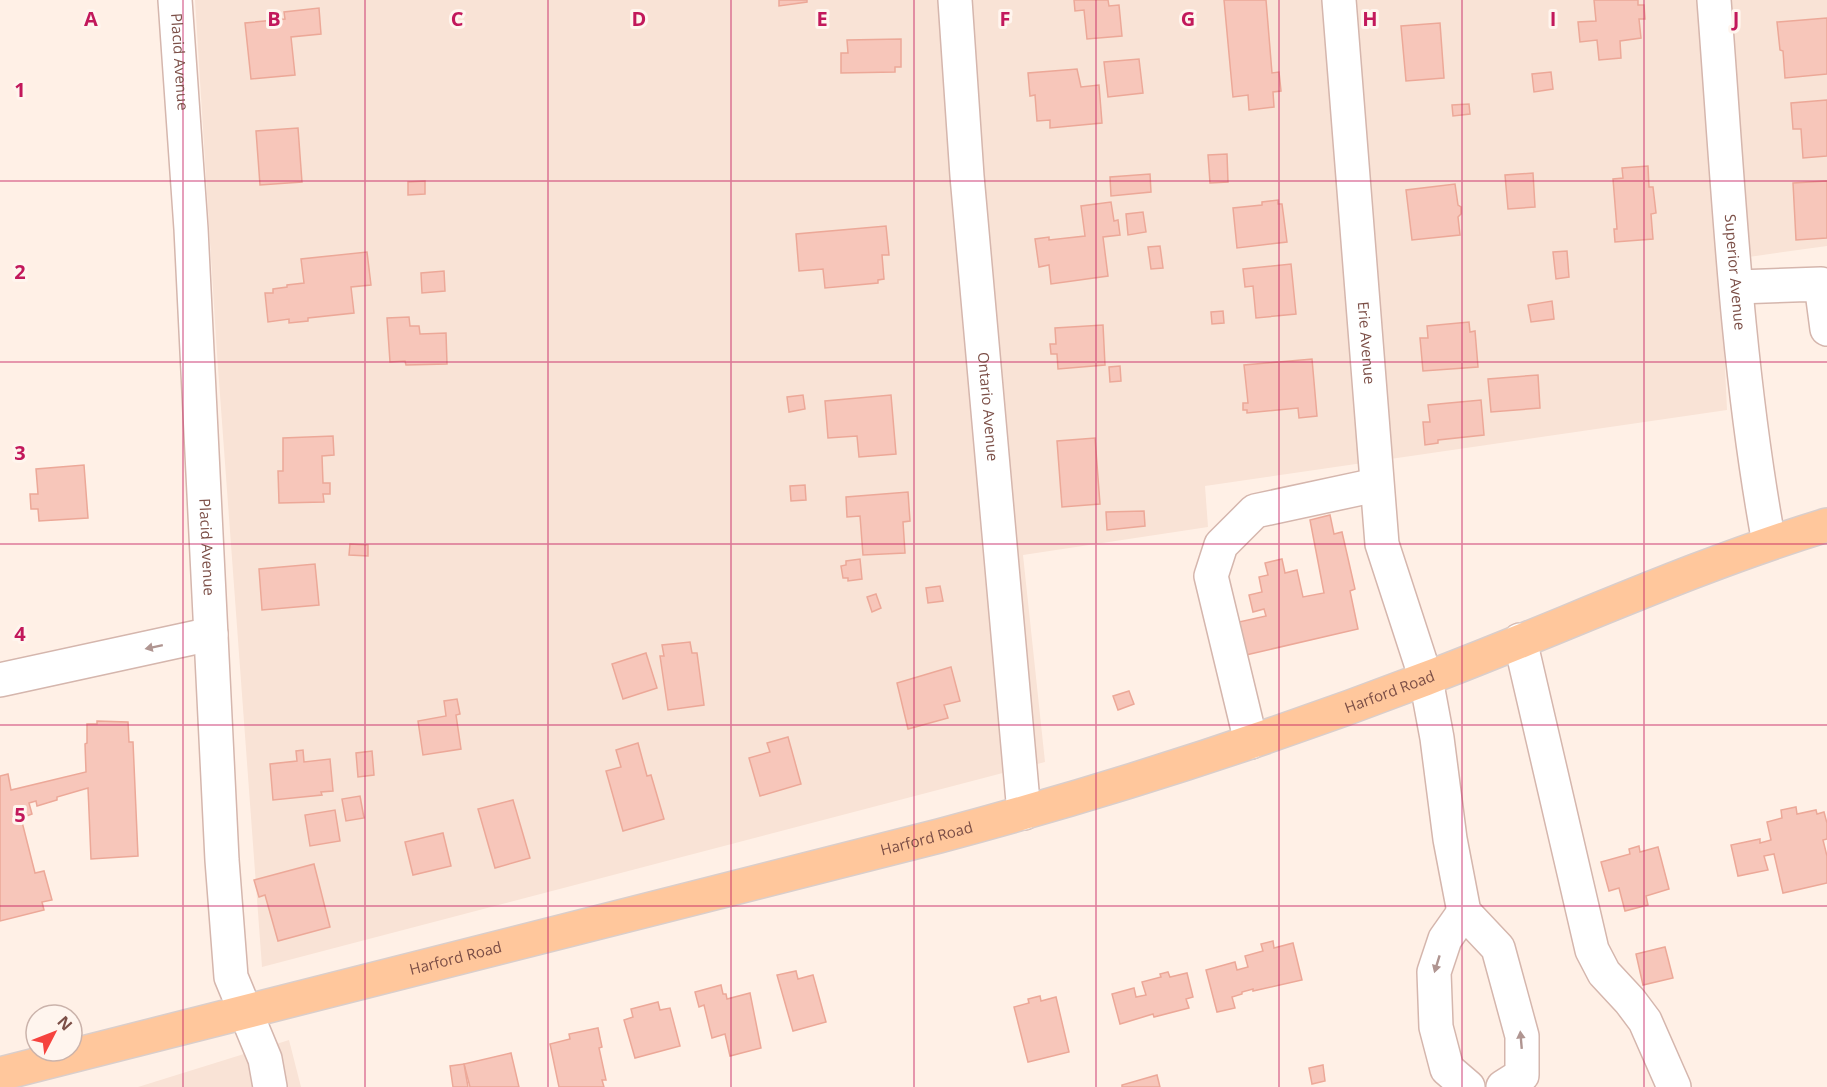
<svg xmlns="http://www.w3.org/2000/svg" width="1827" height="1087" font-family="'Open Sans',sans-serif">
<rect width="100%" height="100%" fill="#fff0e6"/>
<g fill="#f9e3d6">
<polygon points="195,0 1827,0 1827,246 1720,261 1727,410 1205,486 1208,527 1023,555 1045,762 262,967 217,354"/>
<polygon points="289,1040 301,1087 138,1087"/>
</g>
<g fill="#f7c6ba" stroke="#eca898" stroke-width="1.5">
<polygon points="779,0 807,0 807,2 779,6"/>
<polygon points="1074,0 1108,0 1109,6 1119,5 1122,36 1087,39 1084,10 1075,11"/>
<polygon points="1224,0 1266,0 1272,73 1279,72 1281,91 1273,92 1274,107 1249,110 1248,95 1233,97"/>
<polygon points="1594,0 1638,0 1638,5 1644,5 1645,19 1639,19 1641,38 1620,41 1621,58 1599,60 1597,40 1580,42 1578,22 1596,21"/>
<polygon points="319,8 321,34 291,37 295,75 251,79 245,23 285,19 284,12"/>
<polygon points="1827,18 1827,74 1785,78 1783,51 1780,50 1777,22"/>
<polygon points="1440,23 1444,78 1406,81 1401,26"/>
<polygon points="901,39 901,67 895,67 895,72 841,73 841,53 848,53 847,40"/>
<polygon points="1139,59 1143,93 1108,97 1104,62"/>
<polygon points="1077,69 1081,87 1099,85 1102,123 1050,128 1050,120 1037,121 1035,95 1030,96 1028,73"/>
<polygon points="1551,72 1553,89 1534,92 1532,74"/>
<polygon points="1827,100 1827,156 1803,158 1801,129 1793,129 1791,103"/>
<polygon points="1469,104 1470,114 1453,116 1452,105"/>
<polygon points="298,128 302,182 260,185 256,131"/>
<polygon points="1227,154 1228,182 1210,183 1208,155"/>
<polygon points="1648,166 1649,187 1653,187 1656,213 1651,214 1653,239 1615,242 1614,229 1617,229 1613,179 1623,178 1622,168"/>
<polygon points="1533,173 1535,207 1508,209 1505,175"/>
<polygon points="1150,174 1151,192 1111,196 1110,177"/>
<polygon points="425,181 425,194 408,195 408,182"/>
<polygon points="1827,181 1827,238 1796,240 1793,183"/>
<polygon points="1455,184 1458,205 1461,207 1461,214 1458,217 1460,235 1412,240 1406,190"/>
<polygon points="1278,200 1278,204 1282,204 1287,242 1237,248 1233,208 1262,205 1262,202"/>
<polygon points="1111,202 1114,221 1118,220 1120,235 1103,237 1108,276 1051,284 1049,265 1039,267 1035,239 1049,237 1049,240 1085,236 1081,206"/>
<polygon points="1143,212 1146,232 1128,235 1126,214"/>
<polygon points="886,226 889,255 882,255 884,279 878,280 878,283 825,288 823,269 799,271 796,234"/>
<polygon points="1160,246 1163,268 1151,269 1148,247"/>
<polygon points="1567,251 1569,277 1556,279 1553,252"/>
<polygon points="367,252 371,285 351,287 354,313 308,318 308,321 289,323 289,319 268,322 265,293 273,293 273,289 287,287 287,285 304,283 301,259"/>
<polygon points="1291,264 1296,314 1256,318 1253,286 1245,287 1243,269"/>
<polygon points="444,271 445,291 422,293 421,273"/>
<polygon points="1552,301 1554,319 1531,322 1528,305"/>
<polygon points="1223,311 1224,323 1212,324 1211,312"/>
<polygon points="409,317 410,326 419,326 420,334 446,333 447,364 406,365 405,361 390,362 387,318"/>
<polygon points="1469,322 1470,332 1475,331 1478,367 1423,371 1420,338 1428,338 1427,326"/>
<polygon points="1103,325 1105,365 1058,369 1057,354 1051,354 1050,344 1056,344 1055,328"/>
<polygon points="1312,359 1317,416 1299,418 1298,408 1247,413 1247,410 1243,410 1243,403 1248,403 1244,365"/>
<polygon points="1120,366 1121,381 1110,382 1109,367"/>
<polygon points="1538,375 1540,408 1491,412 1488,379"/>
<polygon points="803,395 805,409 789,412 787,397"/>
<polygon points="891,395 896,454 859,457 857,436 828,438 825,401"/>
<polygon points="1481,400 1484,435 1438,440 1438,443 1425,445 1423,422 1430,422 1428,405"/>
<polygon points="333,436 334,455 322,456 323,483 330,483 330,494 323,494 324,502 279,503 278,471 283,471 283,438"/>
<polygon points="1095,438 1100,504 1062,507 1057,441"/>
<polygon points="84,465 88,518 39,521 38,509 31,509 30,494 38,494 36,469"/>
<polygon points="805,485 806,500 791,501 790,486"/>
<polygon points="908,492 910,521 903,522 905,553 863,555 860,516 847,517 846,497"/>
<polygon points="1144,511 1145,526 1107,530 1106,512"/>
<polygon points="1330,515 1334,534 1342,532 1355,589 1350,591 1358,629 1237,657 1230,624 1266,616 1264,609 1253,612 1249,595 1262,592 1259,577 1268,575 1265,563 1282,559 1285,573 1297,570 1303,597 1324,593 1310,520"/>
<polygon points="350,544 368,545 368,556 349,555"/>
<polygon points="860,559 862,579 848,581 848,578 843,578 841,566 846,565 846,561"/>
<polygon points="315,564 319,605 262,610 259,569"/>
<polygon points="940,586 943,601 928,603 926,588"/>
<polygon points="876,594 881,608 872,612 867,597"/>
<polygon points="690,642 692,653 697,653 704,705 668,710 660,656 664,656 662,645"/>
<polygon points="646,653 657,688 623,699 612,664"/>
<polygon points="951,667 960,701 944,705 948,718 908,729 897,683"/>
<polygon points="1129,691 1134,704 1118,710 1113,696"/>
<polygon points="457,699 460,714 456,715 461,749 423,755 418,721 446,716 444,701"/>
<polygon points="97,721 128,722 129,742 133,742 138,856 91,859 88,788 57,797 57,800 37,806 36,801 29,803 32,814 21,818 35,873 44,871 52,900 42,902 44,910 0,921 0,776 8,774 11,790 86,772 85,744 87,743 87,724 97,724"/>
<polygon points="788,737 801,784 760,796 749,758 770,752 767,743"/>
<polygon points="638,743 647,776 651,775 664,819 623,831 606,771 621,767 616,750"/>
<polygon points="303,750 304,762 330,759 333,791 321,792 322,795 273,800 270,764 297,761 296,751"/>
<polygon points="372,751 374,775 358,777 356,753"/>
<polygon points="360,796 364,818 346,821 342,799"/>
<polygon points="513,800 530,858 495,868 478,809"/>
<polygon points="1796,807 1797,814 1816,810 1817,814 1824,812 1827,823 1827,839 1823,840 1827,856 1827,883 1783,893 1774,854 1764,856 1768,870 1738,876 1731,845 1760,839 1760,843 1771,840 1767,822 1782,818 1781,810"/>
<polygon points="335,810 340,841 310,846 305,815"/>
<polygon points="443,833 451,866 413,875 405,842"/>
<polygon points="1639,846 1640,852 1658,847 1669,889 1646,896 1648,905 1625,911 1619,888 1609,891 1601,862 1630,854 1629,849"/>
<polygon points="314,864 330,927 278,941 265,895 259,897 254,880"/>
<polygon points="1273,941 1274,948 1293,943 1302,980 1253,991 1253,989 1242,992 1242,994 1232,997 1235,1008 1217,1012 1206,970 1235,962 1237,970 1248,967 1245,956 1263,951 1261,944"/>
<polygon points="1665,947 1673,978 1643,985 1636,954"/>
<polygon points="796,971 798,979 813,975 826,1022 793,1031 777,975"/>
<polygon points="1168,972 1170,977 1187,973 1193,997 1186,999 1189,1008 1154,1017 1153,1014 1120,1024 1112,994 1134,988 1136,997 1146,995 1142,982 1161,977 1160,974"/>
<polygon points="721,985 723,994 726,994 727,999 750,993 761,1048 730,1056 725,1034 712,1038 704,1005 699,1007 695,992"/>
<polygon points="1040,996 1041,1001 1056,997 1069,1052 1028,1062 1014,1007 1029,1003 1028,999"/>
<polygon points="658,1002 660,1010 670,1008 680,1046 635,1058 624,1020 633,1017 631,1009"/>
<polygon points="598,1028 602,1047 599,1048 606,1080 602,1080 604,1087 559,1087 550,1044 570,1039 569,1034"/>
<polygon points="511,1053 519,1087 470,1087 464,1064"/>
<polygon points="464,1064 468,1087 453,1087 450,1066"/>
<polygon points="1323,1065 1325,1081 1312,1084 1309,1068"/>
<polygon points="1157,1075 1160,1087 1122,1087 1122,1085"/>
</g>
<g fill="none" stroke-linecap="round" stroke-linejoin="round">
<defs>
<g id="minor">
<path id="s1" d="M175 0 191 229 222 860 231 977 265 1059 270 1087"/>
<path id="s2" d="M955 0 967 176 1024 813"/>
<path id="s3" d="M1339 0 1382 544 1426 679 1437 738 1450 839 1464 912 1498 948 1522 1036V1075L1503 1087"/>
<path id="s4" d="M1714 0C1728 181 1736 364 1769 543"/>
<polyline points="1737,287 1821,284 1827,329"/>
<polyline points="1520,640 1592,950 1604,973 1630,1001 1645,1021 1674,1087"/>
<polyline points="0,680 211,634"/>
<polyline points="1251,742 1211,576 1221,545 1255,511 1376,485"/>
<polyline points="1464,912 1445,939 1434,972 1436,1027 1447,1069 1468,1087"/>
</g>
<g id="major">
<path id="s5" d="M0 1074 939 836C1104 792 1266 740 1425 679 1560 628 1689 567 1827 525"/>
</g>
</defs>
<use href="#minor" stroke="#d5b6ad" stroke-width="36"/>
<use href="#major" stroke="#dacecb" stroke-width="36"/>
<use href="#minor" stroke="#fff" stroke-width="33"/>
<use href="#major" stroke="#ffc79c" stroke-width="33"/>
</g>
<defs><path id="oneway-solid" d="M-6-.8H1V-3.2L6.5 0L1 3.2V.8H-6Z" transform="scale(1.5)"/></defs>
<g fill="#b09591">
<use href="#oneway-solid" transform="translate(154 647) rotate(168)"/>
<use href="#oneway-solid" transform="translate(1437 964) rotate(107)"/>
<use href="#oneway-solid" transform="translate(1521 1040) rotate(-95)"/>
</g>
<path fill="none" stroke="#c2185b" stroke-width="1.5" stroke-opacity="0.55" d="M183 0V1087M365 0V1087M548 0V1087M731 0V1087M914 0V1087M1096 0V1087M1279 0V1087M1462 0V1087M1644 0V1087M0 181H1827M0 362H1827M0 544H1827M0 725H1827M0 906H1827"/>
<g text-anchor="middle" stroke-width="6" stroke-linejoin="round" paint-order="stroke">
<g font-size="15" fill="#7c4f47" stroke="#fff5ee">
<text dy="5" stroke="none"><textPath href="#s1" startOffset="62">Placid Avenue</textPath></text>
<text dy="5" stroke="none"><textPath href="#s4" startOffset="273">Superior Avenue</textPath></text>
<text dy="5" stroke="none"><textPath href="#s3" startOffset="344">Erie Avenue</textPath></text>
<text dy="5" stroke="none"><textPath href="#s2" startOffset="408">Ontario Avenue</textPath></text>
<text dy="5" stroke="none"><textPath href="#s1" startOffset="548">Placid Avenue</textPath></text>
<text dy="5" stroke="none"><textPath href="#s5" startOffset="1442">Harford Road</textPath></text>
<text dy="5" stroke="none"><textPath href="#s5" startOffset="956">Harford Road</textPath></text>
<text dy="5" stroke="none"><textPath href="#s5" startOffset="470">Harford Road</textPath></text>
</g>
</g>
<g font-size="20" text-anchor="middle" font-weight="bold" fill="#c2185b" stroke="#fff5ee" stroke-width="6" stroke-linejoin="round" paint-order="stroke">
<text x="91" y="26">A</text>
<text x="274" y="26">B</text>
<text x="457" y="26">C</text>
<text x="639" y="26">D</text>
<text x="822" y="26">E</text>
<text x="1005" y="26">F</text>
<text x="1188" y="26">G</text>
<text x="1370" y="26">H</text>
<text x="1553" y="26">I</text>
<text x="1736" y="26">J</text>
<text x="20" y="97">1</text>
<text x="20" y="279">2</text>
<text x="20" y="460">3</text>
<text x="20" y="641">4</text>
<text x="20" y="822">5</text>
</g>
<g transform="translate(54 1033) rotate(48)"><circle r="28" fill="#fff5ee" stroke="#cbb3ab" stroke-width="1.5"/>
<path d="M0-4.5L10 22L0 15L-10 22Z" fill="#f6433e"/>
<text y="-9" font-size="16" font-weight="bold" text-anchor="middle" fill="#7c4f47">N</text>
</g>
</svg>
